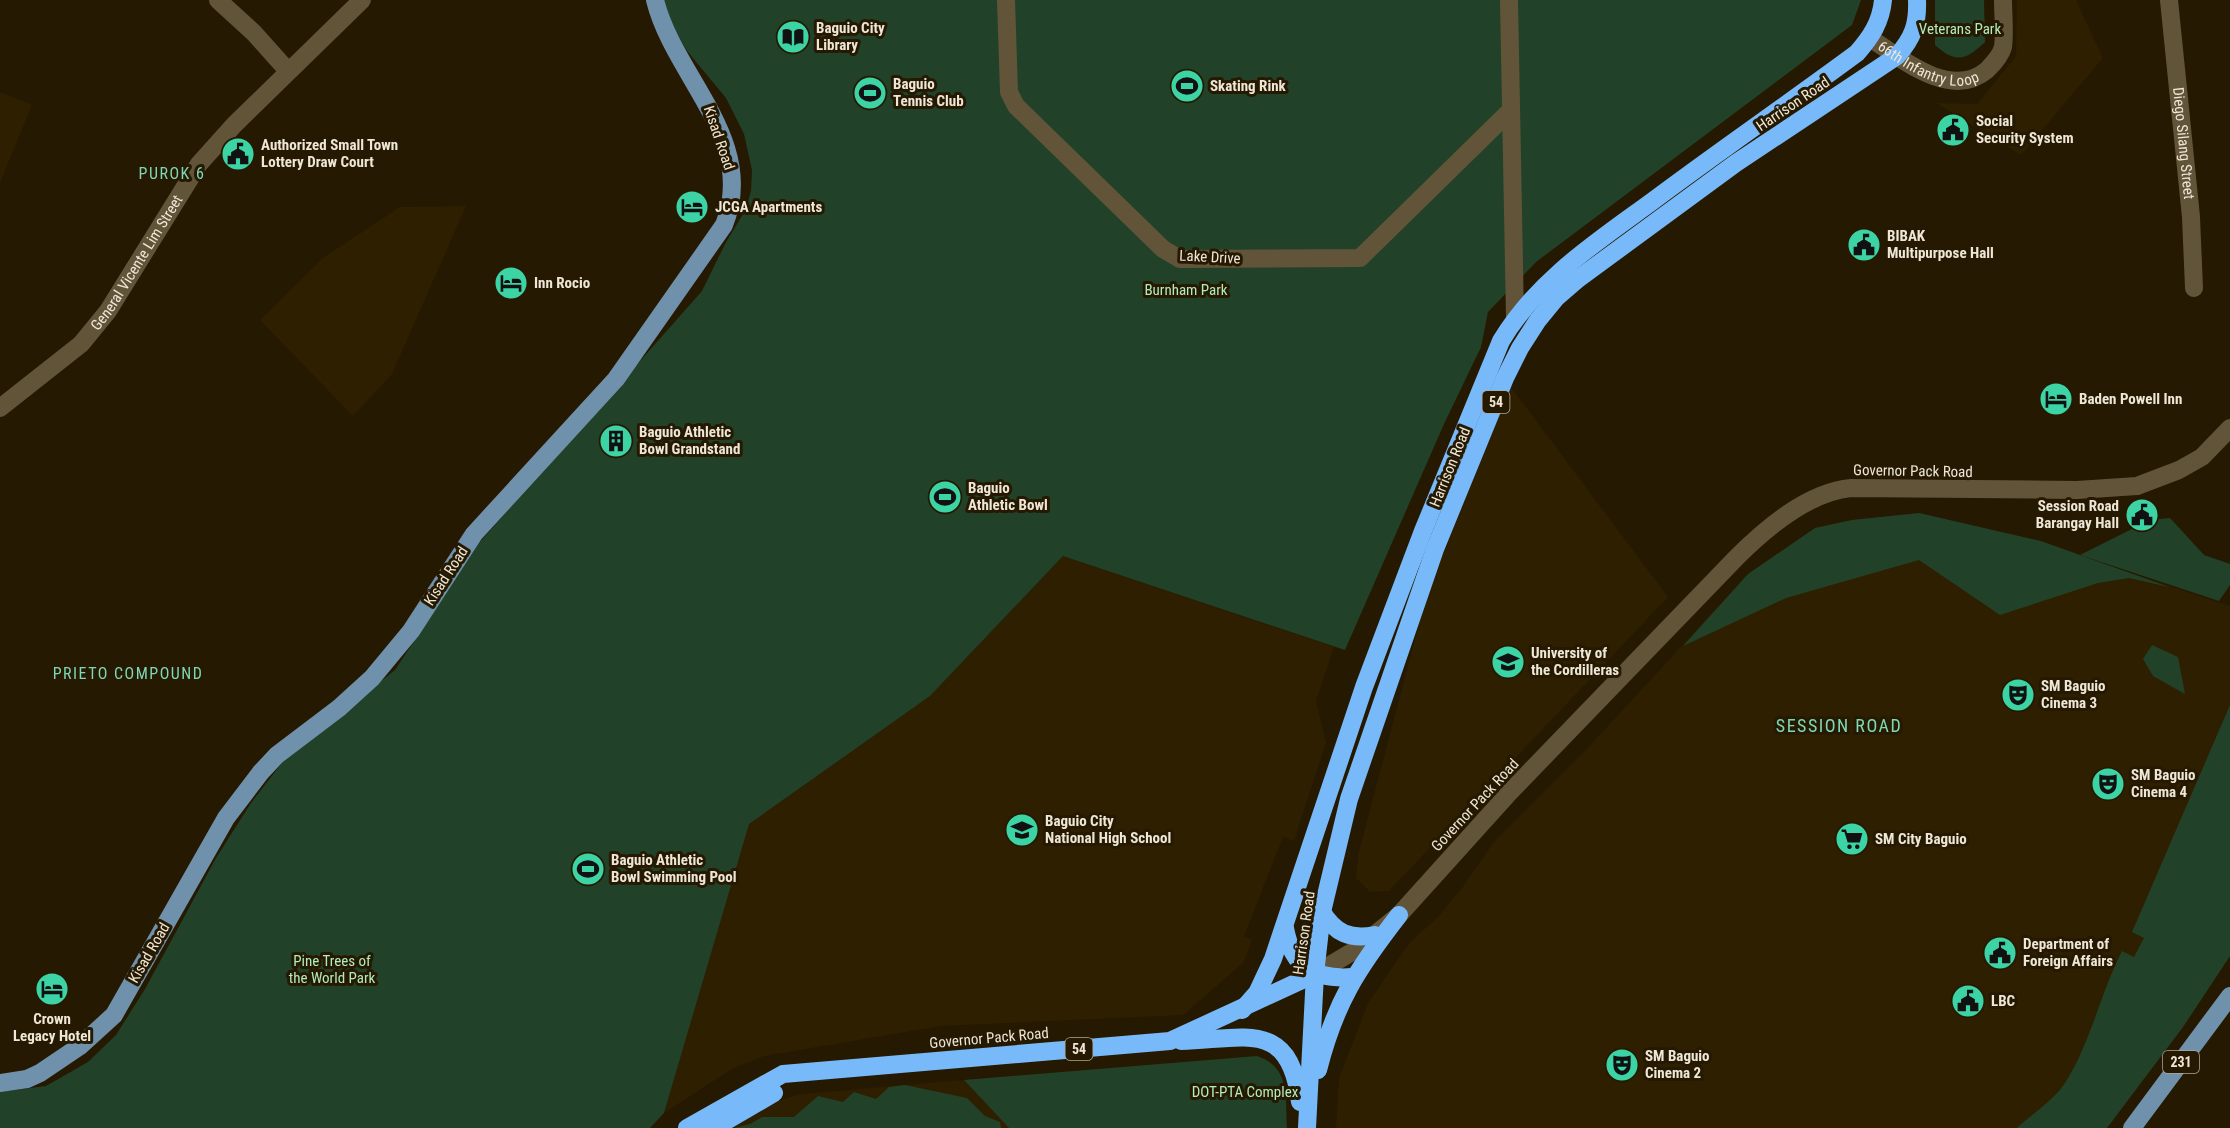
<svg xmlns="http://www.w3.org/2000/svg" width="2230" height="1128" font-family="'Roboto Condensed',sans-serif">
<rect width="100%" height="100%" fill="#261901"/>
<g fill="#2e1f00">
<polygon points="2017,0 2076,0 2103,58 2021,155 1936,103 1977,104 2016,56"/>
<polygon points="0,92 32,105 0,183"/>
<polygon points="466,206 392,374 353,416 260,320 323,258 400,207"/>
<polygon points="1511,387 1668,597 1389,891 1370,892 1356,878 1358,855 1427,594"/>
<polygon points="1919,513 2080,556 2230,606 2230,956 2183,1027 2107,1128 1336,1128 1339,1078 1368,1003 1410,942 1437,918 1462,888 1493,843 1585,751 1748,574 1815,528 1852,520"/>
<polygon points="1063,556 1334,647 1316,701 1326,743 1294,841 1283,837 1244,936 1252,940 1243,963 1183,1015 942,1026 764,1056 732,1069 664,1113 748,824 930,696"/>
<polygon points="964,1080 1009,1128 730,1128 767,1104 801,1094"/>
</g>
<g fill="#214229">
<polygon points="663,0 1861,0 1852,25 1536,262 1488,312 1481,347 1444,424 1345,650 1063,556 930,696 749,824 664,1113 650,1128 0,1128 0,1092 46,1086 88,1062 116,1035 145,989 216,858 251,803 288,755 395,670 479,543 702,291 725,244 746,209 751,191 752,170 744,134 726,98 687,51 674,29"/>
<path d="M1935 0H1984L1985 42C1966 60 1956 64 1935 45Z"/>
<polygon points="1919,513 2041,541 2169,587 2129,578 2098,583 2000,615 1919,560 1786,598 1683,646 1748,574 1815,528 1852,520"/>
<polygon points="2170,518 2204,555 2230,564 2230,585 2219,601 2080,555 2150,520"/>
<polygon points="2152,645 2178,657 2185,694 2153,676 2143,659"/>
<path d="M2230 705V956L2183 1027 2107 1128H2017C2032 1114 2054 1100 2065 1083 2091 1042 2100 994 2122 951L2134 957 2144 938 2132 932Z"/>
<polygon points="1310,890 1307,932 1304,935 1302,931"/>
<path d="M1257 1056C1291 1067 1285 1098 1287 1128H1009L964 1080Z"/>
<polygon points="905,1085 967,1098 985,1116 1000,1122 1001,1128 734,1128 750,1124 762,1117 794,1117 818,1096 843,1102 854,1092 876,1099 889,1087"/>
</g>
<g fill="none" stroke-linecap="round" stroke-linejoin="round">
<g stroke="#625439" stroke-width="18">
<polyline points="218,0 254,33 288,71"/>
<polyline points="1006,0 1009,92 1016,106 1163,249 1180,259 1360,258 1511,110"/>
<polyline points="1509,0 1515,318"/>
<path id="s1" d="M2169 0 2191 217 2194 288"/>
<path id="s2" d="M1870 38C1900 58 1951 101 1987 70 1993 64 2001 55 2003 47 2005 32 2003 15 2003 0"/>
<path id="s3" d="M0 408 81 344 108 311 199 164 234 125 362 0"/>
<path d="M1315 974 1357 949 1399 915 1510 792 1736 558C1766 528 1808 492 1851 488L2077 490 2137 486 2179 470 2202 457 2230 428"/>
</g>
<g stroke="#6f91ac" stroke-width="18">
<path d="M0 1083 27 1079 40 1073 80 1046 114 1015 226 818 261 772 277 755 339 708 372 678 411 631 474 534 616 379 724 225C758 140 674 77 655 0"/>
<polyline points="2132,1128 2230,996"/>
</g>
<g stroke="#78b9f9" stroke-width="18">
<path d="M1322 912C1335 933 1350 940 1375 935"/>
<path d="M1285 928C1292 967 1314 980 1353 977"/>
<path d="M1242 1010 1257 993 1273 959 1364 687 1423 531 1501 341C1537 281 1595 243 1650 203 1718 152 1788 104 1857 53 1871 37 1881 22 1883 0"/>
<path d="M1181 1041C1246 1039 1290 1019 1300 1102"/>
<path d="M1318 1070C1335 1003 1357 969 1399 915"/>
<polyline points="687,1128 783,1074 1170,1041 1315,974"/>
<polyline points="714,1128 774,1093"/>
<path d="M1307 1128 1315 974 1322 912 1349 799 1435 549 1505 378 1520 348 1538 320 1556 298 1578 279 1736 163 1897 56C1913 38 1918 24 1917 0"/>
</g>
</g>
<defs>
<symbol id="library-disc" viewBox="-11 -11 22 22"><circle r="9.5" fill="#3cd4a4" stroke="#261901"/><path d="M-6-4Q-3-5.5-.7-3.5V5Q-3 3-6 4ZM6-4Q3-5.5 .7-3.5V5Q3 3 6 4Z" fill="#111"/></symbol>
<symbol id="stadium-disc" viewBox="-11 -11 22 22"><circle r="9.5" fill="#3cd4a4" stroke="#261901"/><path d="M0-5a6.5 5 0 1 0 0 10a6.5 5 0 1 0 0-10ZM-3.5-1.8h7v3.6h-7Z" fill="#111"/></symbol>
<symbol id="civic-disc" viewBox="-11 -11 22 22"><circle r="9.5" fill="#3cd4a4" stroke="#261901"/><path d="M-.6-6.5H3V-4.5H.6V-3L4-1V1h2V6H-6V1h2V-1L-.6-3ZM-1.2 2.5V6h2.4V2.5Z" fill="#111"/></symbol>
<symbol id="hotel-disc" viewBox="-11 -11 22 22"><circle r="9.5" fill="#3cd4a4" stroke="#261901"/><path d="M-6-4.5h1.5V1H6V5H4.5V3h-9V5H-6ZM-4 0a1.8 1.8 0 1 1 3.6 0ZM.5 0V-2.5h3Q6-2.5 6 0Z" fill="#111"/></symbol>
<symbol id="building-disc" viewBox="-11 -11 22 22"><circle r="9.5" fill="#3cd4a4" stroke="#261901"/><path d="M-4-6H4V6H1V3H-1V6H-4ZM-2.5-4.3h1.7v1.8h-1.7ZM.8-4.3h1.7v1.8H.8ZM-2.5-1h1.7V.8h-1.7ZM.8-1h1.7V.8H.8Z" fill="#111"/></symbol>
<symbol id="university-disc" viewBox="-11 -11 22 22"><circle r="9.5" fill="#3cd4a4" stroke="#261901"/><path d="M0-5L7-2L0 1L-7-2ZM-4 1L0 2.5L4 1V4Q0 6-4 4Z" fill="#111"/></symbol>
<symbol id="theatre-disc" viewBox="-11 -11 22 22"><circle r="9.5" fill="#3cd4a4" stroke="#261901"/><path d="M-5-5.5Q0-4 5-5.5V0Q5 5 0 6Q-5 5-5 0ZM-3.3-2.5H-1v1.5H-3.3ZM1-2.5H3.3v1.5H1ZM-2.8 1Q0 5.5 2.8 1Z" fill="#111"/></symbol>
<symbol id="school-disc" viewBox="-11 -11 22 22"><circle r="9.5" fill="#3cd4a4" stroke="#261901"/><path d="M0-5L7-2L0 1L-7-2ZM-4 1L0 2.5L4 1V4Q0 6-4 4Z" fill="#111"/></symbol>
<symbol id="supermarket-disc" viewBox="-11 -11 22 22"><circle r="9.5" fill="#3cd4a4" stroke="#261901"/><path d="M-6-5.5h2.5l.6 2H6L4.5 2H-2.5L-4.4-4H-6ZM-1.5 3.2a1.3 1.3 0 1 0 .1 0ZM3 3.2a1.3 1.3 0 1 0 .1 0Z" fill="#111"/></symbol>
</defs>
<g fill-rule="evenodd">
<use href="#library-disc" x="774" y="18" width="38" height="38"/>
<use href="#stadium-disc" x="1168" y="67" width="38" height="38"/>
<use href="#stadium-disc" x="851" y="74" width="38" height="38"/>
<use href="#civic-disc" x="1934" y="111" width="38" height="38"/>
<use href="#civic-disc" x="219" y="135" width="38" height="38"/>
<use href="#hotel-disc" x="673" y="188" width="38" height="38"/>
<use href="#civic-disc" x="1845" y="226" width="38" height="38"/>
<use href="#hotel-disc" x="492" y="264" width="38" height="38"/>
<use href="#hotel-disc" x="2037" y="380" width="38" height="38"/>
<use href="#building-disc" x="597" y="422" width="38" height="38"/>
<use href="#stadium-disc" x="926" y="478" width="38" height="38"/>
<use href="#civic-disc" x="2123" y="496" width="38" height="38"/>
<use href="#university-disc" x="1489" y="643" width="38" height="38"/>
<use href="#theatre-disc" x="1999" y="676" width="38" height="38"/>
<use href="#theatre-disc" x="2089" y="765" width="38" height="38"/>
<use href="#school-disc" x="1003" y="811" width="38" height="38"/>
<use href="#supermarket-disc" x="1833" y="820" width="38" height="38"/>
<use href="#stadium-disc" x="569" y="850" width="38" height="38"/>
<use href="#civic-disc" x="1981" y="934" width="38" height="38"/>
<use href="#hotel-disc" x="33" y="970" width="38" height="38"/>
<use href="#civic-disc" x="1949" y="982" width="38" height="38"/>
<use href="#theatre-disc" x="1603" y="1046" width="38" height="38"/>
</g>
<g text-anchor="middle" stroke-width="6" stroke-linejoin="round" paint-order="stroke">
<g fill="#261901" stroke="#b2a896" stroke-width="1.5">
<rect x="1482.5" y="391" width="27" height="22" rx="4.5"/>
<rect x="1065.5" y="1038" width="27" height="22" rx="4.5"/>
<rect x="2163" y="1051" width="36" height="22" rx="4.5"/>
</g>
<g font-size="14" font-weight="bold" fill="#eee6d6">
<text x="1496" y="407">54</text>
<text x="1079" y="1054">54</text>
<text x="2181" y="1067">231</text>
</g>
<g font-size="15" font-weight="bold" fill="#eee6d6" stroke="#261901" text-anchor="start">
<text x="816" y="33">Baguio City<tspan x="816" dy="17">Library</tspan></text>
<text x="893" y="89">Baguio<tspan x="893" dy="17">Tennis Club</tspan></text>
<text x="1210" y="91">Skating Rink</text>
<text x="1976" y="126">Social<tspan x="1976" dy="17">Security System</tspan></text>
<text x="261" y="150">Authorized Small Town<tspan x="261" dy="17">Lottery Draw Court</tspan></text>
<text x="715" y="212">JCGA Apartments</text>
<text x="1887" y="241">BIBAK<tspan x="1887" dy="17">Multipurpose Hall</tspan></text>
<text x="534" y="288">Inn Rocio</text>
<text x="2079" y="404">Baden Powell Inn</text>
<text x="639" y="437">Baguio Athletic<tspan x="639" dy="17">Bowl Grandstand</tspan></text>
<text x="968" y="493">Baguio<tspan x="968" dy="17">Athletic Bowl</tspan></text>
<text x="2119" y="511" text-anchor="end">Session Road<tspan x="2119" dy="17">Barangay Hall</tspan></text>
<text x="1531" y="658">University of<tspan x="1531" dy="17">the Cordilleras</tspan></text>
<text x="2041" y="691">SM Baguio<tspan x="2041" dy="17">Cinema 3</tspan></text>
<text x="2131" y="780">SM Baguio<tspan x="2131" dy="17">Cinema 4</tspan></text>
<text x="1045" y="826">Baguio City<tspan x="1045" dy="17">National High School</tspan></text>
<text x="1875" y="844">SM City Baguio</text>
<text x="611" y="865">Baguio Athletic<tspan x="611" dy="17">Bowl Swimming Pool</tspan></text>
<text x="2023" y="949">Department of<tspan x="2023" dy="17">Foreign Affairs</tspan></text>
<text x="1991" y="1006">LBC</text>
<text x="52" y="1024" text-anchor="middle">Crown<tspan x="52" dy="17">Legacy Hotel</tspan></text>
<text x="1645" y="1061">SM Baguio<tspan x="1645" dy="17">Cinema 2</tspan></text>
</g>
<g font-size="15" fill="#b1ecbd" stroke="#261901">
<text x="1960" y="34">Veterans Park</text>
<text x="1186" y="295">Burnham Park</text>
<text x="332" y="966">Pine Trees of<tspan x="332" dy="17">the World Park</tspan></text>
<text x="1245" y="1097">DOT-PTA Complex</text>
</g>
<g font-size="15" fill="#eee6d6" stroke="#261901">
<text dy="5" stroke="none"><textPath href="#s2" startOffset="66">66th Infantry Loop</textPath></text>
<text transform="translate(1793 104) rotate(-34)" y="5">Harrison Road</text>
<text transform="translate(719 138) rotate(71)" y="5">Kisad Road</text>
<text dy="5" stroke="none"><textPath href="#s1" startOffset="144">Diego Silang Street</textPath></text>
<text transform="translate(1210 257) rotate(3)" y="5">Lake Drive</text>
<text dy="5" stroke="none"><textPath href="#s3" startOffset="202">General Vicente Lim Street</textPath></text>
<text transform="translate(1450 467) rotate(-68)" y="5">Harrison Road</text>
<text transform="translate(1913 471) rotate(1)" y="5">Governor Pack Road</text>
<text transform="translate(446 576) rotate(-57)" y="5">Kisad Road</text>
<text transform="translate(1475 805) rotate(-47)" y="5">Governor Pack Road</text>
<text transform="translate(1304 933) rotate(-82)" y="5">Harrison Road</text>
<text transform="translate(149 953) rotate(-60)" y="5">Kisad Road</text>
<text transform="translate(989 1038) rotate(-5)" y="5">Governor Pack Road</text>
</g>
<g font-size="16" letter-spacing="1.5" fill="#7ed7b5" stroke="#261901">
<text x="172" y="179">PUROK 6</text>
<text x="128" y="679">PRIETO COMPOUND</text>
</g>
<g font-size="18" letter-spacing="1.5" fill="#7ed7b5" stroke="#261901">
<text x="1839" y="732">SESSION ROAD</text>
</g>
</g>
</svg>
